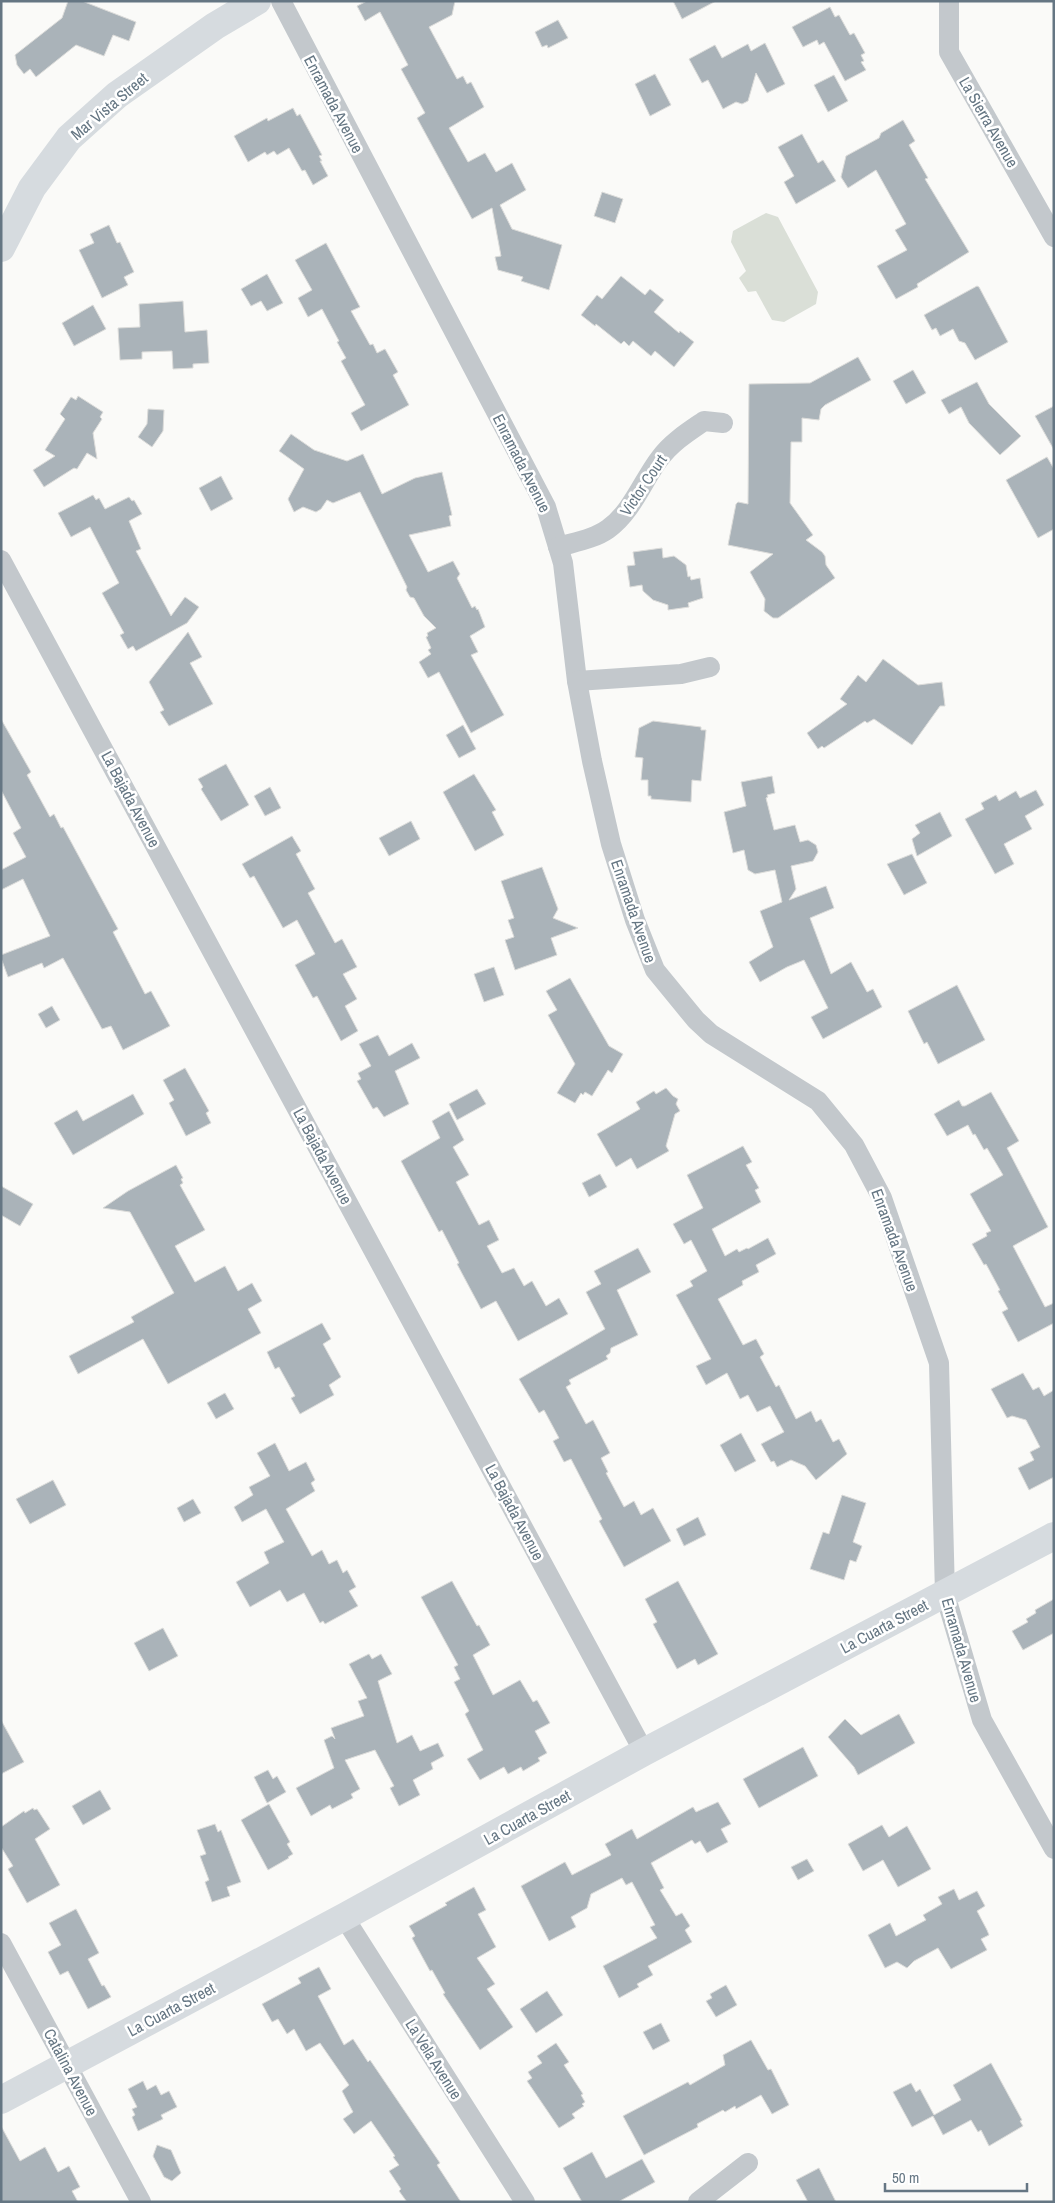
<svg xmlns="http://www.w3.org/2000/svg" width="1055" height="2203" font-family="'Archivo Narrow',sans-serif">
<rect width="100%" height="100%" fill="#fafaf8"/>
<polygon fill="#dadfd7" points="766,213 778,217 818,292 816,304 784,322 772,320 756,291 748,292 739,278 746,271 731,242 733,231"/>
<g fill="#aab3b9" stroke="#dcdcda">
<polygon points="68,1 82,1 136,22 129,41 113,35 104,56 76,45 36,77 30,69 24,74 17,65 15,55 62,18"/>
<polygon points="367,1 455,1 452,15 429,27 457,79 463,76 467,84 471,82 484,107 449,128 468,162 485,153 496,172 512,163 526,190 500,205 512,229 562,245 549,290 521,281 523,277 498,270 495,257 501,256 492,208 472,219 417,118 425,113 401,69 408,65 380,12 365,21 357,6"/>
<polygon points="673,1 716,1 682,19"/>
<polygon points="830,7 835,17 839,15 850,35 854,33 865,53 861,55 864,61 861,62 866,70 845,81 824,42 819,45 817,40 803,47 792,27"/>
<polygon points="558,20 568,38 548,48 547,45 542,47 535,32"/>
<polygon points="765,43 785,84 767,93 756,73 748,101 742,104 736,102 723,109 708,80 702,83 689,59 715,45 722,58 748,44 751,51"/>
<polygon points="655,74 671,105 650,116 635,84"/>
<polygon points="834,75 848,101 828,112 814,85"/>
<polygon points="293,108 297,116 300,114 322,155 319,156 322,161 320,161 328,176 313,185 305,170 302,171 289,148 277,155 274,151 267,155 265,152 248,162 234,136 267,118 268,121"/>
<polygon points="903,120 915,141 909,145 928,178 925,179 969,252 917,284 918,287 896,299 877,266 907,250 895,230 906,224 876,170 848,188 841,177 846,156 879,138 881,133"/>
<polygon points="802,134 818,163 823,160 836,181 796,204 784,182 794,176 778,147"/>
<polygon points="602,192 623,199 615,223 594,216"/>
<polygon points="109,225 117,243 120,242 134,272 124,277 128,285 102,298 79,250 94,243 90,234"/>
<polygon points="326,243 360,307 351,311 370,345 373,344 377,353 385,349 398,372 393,375 409,405 361,431 351,413 365,405 341,361 346,358 337,342 339,341 322,309 308,317 298,298 312,290 295,260"/>
<polygon points="267,274 283,303 267,311 261,301 251,306 241,289"/>
<polygon points="621,276 645,295 650,289 664,300 654,312 679,333 680,331 694,342 674,367 655,351 651,356 633,341 629,346 624,341 621,344 596,324 595,326 581,315 597,295 602,299"/>
<polygon points="977,286 979,287 1008,342 975,360 965,343 959,341 953,329 940,336 936,328 932,330 924,315"/>
<polygon points="183,301 185,332 207,330 209,363 193,364 193,368 173,369 172,351 142,352 142,359 120,360 118,328 140,327 139,304"/>
<polygon points="93,305 106,329 74,346 62,323"/>
<polygon points="858,357 871,380 825,405 821,409 819,420 802,418 802,442 791,442 790,503 813,535 806,540 822,552 825,556 826,565 835,578 778,618 773,618 764,611 765,599 750,572 773,554 728,545 736,504 738,502 748,504 749,384 810,383"/>
<polygon points="913,370 926,393 906,404 893,381"/>
<polygon points="977,382 989,404 1021,436 1000,455 969,423 961,407 949,414 941,400"/>
<polygon points="78,396 103,412 100,417 102,419 93,433 97,459 87,453 77,469 74,468 44,487 33,470 55,456 45,450 65,419 60,414 71,397 76,400"/>
<polygon points="1054,406 1054,450 1035,416"/>
<polygon points="148,409 164,410 163,431 152,447 138,437 147,424"/>
<polygon points="291,434 314,450 347,461 363,454 382,494 415,478 442,472 452,515 449,516 451,526 409,535 428,572 453,561 460,574 457,578 472,608 475,606 477,610 478,609 485,627 470,636 478,652 471,655 504,715 471,733 439,672 428,678 419,662 431,654 428,650 431,648 426,637 428,636 427,633 436,628 424,616 414,598 410,597 406,590 407,587 360,492 333,503 327,500 321,509 316,512 303,507 294,512 288,499 304,469 279,451"/>
<polygon points="1047,457 1054,469 1054,529 1038,538 1006,480"/>
<polygon points="221,476 233,499 211,511 199,488"/>
<polygon points="93,495 96,500 99,498 105,509 129,497 132,501 134,500 142,514 129,521 141,549 136,551 171,616 185,597 199,607 187,623 136,651 133,646 128,649 120,635 124,633 102,593 119,583 90,527 71,537 58,513"/>
<polygon points="662,548 663,558 674,556 686,565 688,577 690,576 691,580 700,578 703,598 688,603 689,607 668,610 668,605 653,600 643,591 642,585 630,587 627,566 635,565 633,552"/>
<polygon points="188,632 202,657 190,663 213,704 169,726 160,712 164,710 149,682"/>
<polygon points="883,659 918,685 942,682 945,706 940,706 912,745 874,719 867,723 865,721 824,748 822,746 818,749 807,733 847,704 840,699 858,675 866,682"/>
<polygon points="1,719 31,772 27,775 50,817 54,814 61,828 63,827 118,929 113,932 145,994 151,991 170,1026 123,1050 111,1026 102,1029 63,958 44,968 42,963 8,977 1,958 1,955 50,936 23,879 1,890 1,870 26,857 13,833 21,828 1,790"/>
<polygon points="653,721 701,727 701,730 706,730 701,781 692,780 691,802 651,799 651,796 648,796 648,780 641,780 643,758 635,757 639,728"/>
<polygon points="463,725 476,749 459,758 446,735"/>
<polygon points="226,764 249,805 221,821 201,789 203,787 198,779"/>
<polygon points="474,774 496,810 492,812 504,835 475,851 443,792"/>
<polygon points="772,776 775,793 767,795 768,797 766,798 774,830 795,825 800,842 808,840 816,845 818,852 813,861 791,866 796,889 789,900 826,886 834,908 810,918 831,974 851,962 867,992 873,989 882,1007 823,1039 811,1017 828,1008 804,960 787,967 760,982 749,962 773,947 760,911 782,902 775,870 755,874 748,870 744,850 733,853 724,812 746,806 741,782"/>
<polygon points="270,787 281,808 265,816 254,796"/>
<polygon points="1036,790 1044,805 1025,816 1032,829 1004,844 1014,864 995,874 965,819 984,809 981,803 996,795 999,801 1016,791 1020,798"/>
<polygon points="940,812 952,836 917,856 912,839 920,833 915,825"/>
<polygon points="411,821 420,839 389,856 379,838"/>
<polygon points="292,836 301,851 296,854 315,889 308,893 335,943 342,939 357,967 343,974 357,999 345,1006 358,1031 341,1041 317,996 313,998 295,965 315,954 297,920 283,928 254,876 250,878 242,864"/>
<polygon points="912,854 927,883 904,895 887,864"/>
<polygon points="542,867 558,909 553,918 578,928 551,938 557,955 515,970 505,940 514,937 508,920 514,918 501,881"/>
<polygon points="494,967 504,995 484,1002 474,974"/>
<polygon points="570,978 609,1046 623,1054 612,1073 608,1070 592,1096 585,1092 583,1095 581,1093 575,1103 557,1093 575,1064 548,1015 557,1010 546,991"/>
<polygon points="957,985 985,1040 938,1064 927,1042 924,1044 908,1011"/>
<polygon points="52,1006 60,1020 46,1028 38,1014"/>
<polygon points="378,1035 389,1056 412,1043 420,1058 395,1071 409,1104 384,1117 377,1107 373,1109 357,1081 361,1079 358,1073 371,1066 359,1044"/>
<polygon points="185,1068 209,1111 206,1113 211,1123 186,1136 169,1103 174,1100 163,1080"/>
<polygon points="666,1088 673,1096 678,1099 676,1104 680,1111 675,1114 666,1146 669,1151 637,1169 631,1158 616,1167 597,1134 640,1109 636,1102 654,1091 656,1094"/>
<polygon points="477,1089 486,1104 457,1120 449,1104"/>
<polygon points="991,1092 1019,1141 1007,1148 1048,1227 1013,1246 1045,1307 1054,1303 1054,1323 1018,1342 1002,1312 1008,1309 998,1291 1000,1290 986,1264 984,1265 972,1244 987,1236 986,1233 991,1231 970,1194 1003,1175 987,1148 984,1150 975,1134 973,1135 968,1125 947,1136 934,1114 959,1100 962,1106 965,1106"/>
<polygon points="133,1094 144,1114 73,1155 54,1123 77,1110 83,1121"/>
<polygon points="449,1111 464,1140 453,1147 469,1175 456,1182 479,1225 489,1220 499,1240 487,1246 502,1273 514,1268 524,1286 532,1281 546,1306 559,1298 568,1314 518,1341 496,1301 481,1309 457,1264 459,1263 442,1230 439,1232 401,1161 440,1138 432,1121"/>
<polygon points="743,1146 752,1162 746,1165 759,1188 755,1190 761,1202 712,1229 725,1256 737,1249 739,1252 747,1248 748,1249 768,1238 776,1254 756,1265 759,1272 742,1281 743,1285 718,1299 743,1345 756,1339 764,1354 760,1357 776,1387 779,1385 796,1419 811,1411 816,1422 821,1419 833,1442 839,1439 847,1454 816,1480 805,1466 791,1460 777,1467 774,1461 771,1462 761,1444 784,1432 770,1406 757,1412 748,1395 740,1399 727,1373 706,1385 696,1366 711,1359 676,1295 693,1286 690,1281 707,1271 691,1240 684,1244 673,1224 703,1208 687,1175"/>
<polygon points="176,1165 183,1178 181,1179 183,1183 180,1185 205,1230 175,1246 195,1282 225,1266 238,1291 252,1283 262,1301 248,1309 261,1333 168,1384 143,1339 78,1374 69,1356 134,1322 131,1317 174,1293 130,1212 103,1208 128,1191"/>
<polygon points="600,1174 607,1187 589,1197 582,1183"/>
<polygon points="1,1186 33,1204 20,1226 1,1215"/>
<polygon points="638,1248 651,1272 617,1290 638,1335 611,1348 610,1353 606,1356 608,1359 569,1380 571,1384 566,1387 586,1424 593,1420 610,1453 601,1458 608,1472 606,1473 624,1507 634,1501 641,1515 653,1508 671,1541 624,1567 599,1521 602,1519 571,1459 564,1462 553,1441 559,1438 544,1410 539,1413 519,1379 605,1329 586,1292 601,1284 594,1271"/>
<polygon points="322,1323 331,1339 323,1344 341,1377 329,1385 334,1395 300,1414 291,1398 295,1396 279,1367 275,1369 267,1352"/>
<polygon points="1023,1373 1033,1390 1039,1387 1044,1396 1054,1390 1054,1477 1029,1490 1018,1468 1034,1460 1030,1452 1040,1447 1026,1420 1012,1416 1007,1418 991,1389"/>
<polygon points="225,1393 234,1409 216,1419 207,1403"/>
<polygon points="741,1433 756,1461 735,1472 720,1445"/>
<polygon points="275,1443 289,1471 306,1462 315,1480 311,1483 315,1491 286,1509 312,1556 322,1550 329,1564 337,1560 343,1573 347,1570 356,1587 349,1591 358,1606 325,1624 323,1621 320,1623 304,1593 287,1602 280,1590 250,1607 236,1582 269,1563 264,1552 284,1542 266,1509 242,1522 234,1507 253,1495 249,1487 270,1476 257,1453"/>
<polygon points="53,1480 66,1505 30,1524 16,1499"/>
<polygon points="842,1495 866,1503 853,1542 862,1546 856,1562 850,1560 844,1580 810,1569 823,1532 829,1534"/>
<polygon points="193,1499 201,1513 184,1522 177,1508"/>
<polygon points="698,1517 706,1535 684,1546 676,1529"/>
<polygon points="452,1581 477,1626 479,1625 490,1645 473,1655 493,1695 520,1680 533,1702 537,1700 550,1723 535,1731 547,1753 538,1758 540,1761 523,1771 521,1767 508,1774 504,1767 480,1780 467,1759 483,1750 465,1714 469,1711 454,1682 460,1679 454,1667 458,1665 421,1597"/>
<polygon points="678,1581 718,1654 698,1665 695,1659 677,1669 653,1624 657,1622 645,1599"/>
<polygon points="1054,1599 1054,1633 1023,1650 1012,1631 1028,1622 1026,1619 1036,1613 1035,1610"/>
<polygon points="163,1628 178,1656 149,1671 134,1643"/>
<polygon points="369,1654 372,1659 381,1654 392,1674 378,1681 397,1743 412,1735 420,1751 438,1743 444,1756 431,1763 433,1769 413,1780 420,1795 399,1806 390,1788 394,1786 375,1750 345,1760 360,1789 351,1794 353,1798 332,1809 330,1805 311,1816 296,1788 334,1768 324,1740 332,1736 335,1739 331,1728 364,1716 358,1701 367,1698 349,1664"/>
<polygon points="899,1714 915,1743 858,1775 854,1767 828,1737 845,1719 861,1735"/>
<polygon points="1,1720 24,1762 1,1774"/>
<polygon points="803,1747 818,1776 759,1808 743,1779"/>
<polygon points="268,1770 273,1779 277,1776 286,1792 267,1803 254,1777"/>
<polygon points="100,1790 111,1809 83,1825 72,1806"/>
<polygon points="718,1802 731,1824 721,1829 728,1842 707,1853 700,1841 695,1844 692,1840 651,1863 664,1888 660,1890 676,1916 682,1913 690,1926 685,1930 692,1942 648,1966 653,1975 637,1984 639,1987 619,1998 603,1966 657,1938 650,1927 655,1925 632,1882 626,1885 622,1878 591,1894 587,1908 571,1917 576,1927 549,1941 521,1886 565,1862 572,1875 611,1855 605,1844 632,1829 637,1839 693,1807 696,1812"/>
<polygon points="269,1804 290,1842 287,1844 293,1854 288,1857 289,1858 268,1870 241,1820"/>
<polygon points="33,1808 34,1810 37,1809 50,1829 35,1839 60,1885 27,1903 8,1869 13,1866 1,1847 1,1827 24,1811 25,1813"/>
<polygon points="215,1824 218,1832 221,1830 241,1882 227,1887 230,1896 212,1902 205,1882 209,1880 200,1856 206,1854 197,1830"/>
<polygon points="882,1825 889,1837 907,1826 931,1869 898,1887 883,1860 863,1871 848,1844"/>
<polygon points="807,1859 814,1871 798,1880 791,1867"/>
<polygon points="474,1887 486,1910 478,1914 496,1947 477,1958 495,1984 487,1989 513,2027 480,2050 443,1994 445,1993 432,1970 430,1971 412,1938 415,1936 409,1926 447,1905 445,1903"/>
<polygon points="954,1889 959,1900 977,1891 985,1906 977,1911 987,1930 989,1935 981,1939 987,1950 951,1969 938,1948 914,1961 907,1968 897,1962 885,1968 868,1935 890,1923 896,1936 926,1920 923,1915 942,1904 938,1897"/>
<polygon points="76,1909 99,1953 88,1959 102,1986 104,1985 111,1997 88,2009 68,1971 60,1975 48,1952 61,1945 49,1923"/>
<polygon points="319,1967 331,1989 318,1996 344,2045 353,2039 368,2062 370,2060 440,2163 437,2165 461,2202 407,2202 399,2191 401,2189 389,2171 399,2165 393,2157 395,2156 371,2121 354,2134 343,2119 353,2112 342,2091 349,2085 320,2043 306,2051 294,2029 287,2034 278,2019 272,2022 262,2004 301,1983 298,1978"/>
<polygon points="726,1985 737,2005 716,2017 706,2001 712,1998 710,1994"/>
<polygon points="547,1991 563,2015 536,2033 520,2009"/>
<polygon points="661,2023 670,2041 653,2050 643,2032"/>
<polygon points="751,2040 768,2070 771,2069 789,2105 772,2114 761,2095 736,2109 735,2106 725,2112 723,2110 697,2124 698,2127 644,2155 623,2116 688,2082 690,2085 725,2065 723,2055"/>
<polygon points="556,2043 569,2062 564,2065 583,2094 581,2095 585,2102 582,2104 584,2106 572,2114 575,2118 559,2128 527,2081 532,2078 528,2072 542,2063 537,2056"/>
<polygon points="991,2063 1022,2120 1020,2121 1023,2126 989,2146 981,2130 978,2132 971,2120 943,2135 933,2116 912,2127 893,2092 911,2083 916,2092 920,2089 934,2115 961,2100 953,2085"/>
<polygon points="143,2081 147,2090 156,2085 161,2095 169,2091 177,2107 161,2115 163,2119 138,2131 132,2117 135,2115 132,2109 137,2107 128,2089"/>
<polygon points="1,2126 20,2161 45,2147 58,2172 69,2166 80,2187 72,2191 78,2202 1,2202"/>
<polygon points="157,2145 171,2150 181,2173 172,2181 164,2177 153,2156"/>
<polygon points="592,2152 606,2178 642,2159 655,2182 618,2202 582,2202 563,2168"/>
<polygon points="819,2168 836,2202 808,2202 796,2180"/>
</g>
<g fill="none" stroke-linecap="round" stroke-linejoin="round">
<g stroke="#c3c8cc" stroke-width="20">
<polyline points="281,1 546,507 563,563 577,681 592,761 611,844 635,920 655,970 696,1020 711,1034 818,1101 854,1145 882,1198 939,1363 945,1594 982,1720 1054,1849"/>
<polyline points="949,1 949,52 1054,237"/>
<path d="M558 547C575 542 594 539 608 529 632 512 643 480 660 458 672 442 688 432 704 421L723 423"/>
<polyline points="1,560 644,1752"/>
<polyline points="577,681 681,674 710,667"/>
<polyline points="344,1917 525,2202"/>
<polyline points="1,1943 141,2202"/>
<polyline points="698,2202 748,2163"/>
</g>
<g stroke="#d6dbdf" stroke-width="28">
<polyline points="1,248 32,188 69,138 117,95 215,26 257,1"/>
<polyline points="1,2100 344,1917 644,1752 1054,1536"/>
</g>
</g>
<g text-anchor="middle" stroke-width="5" stroke-linejoin="round" paint-order="stroke">
<g font-size="16" fill="#657683" stroke="#fff">
<text transform="translate(334 104) rotate(62)" y="6">Enramada Avenue</text>
<text transform="translate(109 106) rotate(-40)" y="6">Mar Vista Street</text>
<text transform="translate(989 122) rotate(60)" y="6">La Sierra Avenue</text>
<text transform="translate(522 463) rotate(63)" y="6">Enramada Avenue</text>
<text transform="translate(643 485) rotate(-56)" y="6">Victor Court</text>
<text transform="translate(131 799) rotate(62)" y="6">La Bajada Avenue</text>
<text transform="translate(634 911) rotate(71)" y="6">Enramada Avenue</text>
<text transform="translate(323 1156) rotate(62)" y="6">La Bajada Avenue</text>
<text transform="translate(895 1240) rotate(70)" y="6">Enramada Avenue</text>
<text transform="translate(515 1512) rotate(62)" y="6">La Bajada Avenue</text>
<text transform="translate(884 1626) rotate(-28)" y="6">La Cuarta Street</text>
<text transform="translate(962 1650) rotate(74)" y="6">Enramada Avenue</text>
<text transform="translate(527 1817) rotate(-29)" y="6">La Cuarta Street</text>
<text transform="translate(171 2009) rotate(-28)" y="6">La Cuarta Street</text>
<text transform="translate(434 2059) rotate(58)" y="6">La Vela Avenue</text>
<text transform="translate(71 2072) rotate(62)" y="6">Catalina Avenue</text>
</g>
</g>
<rect width="1055" height="2203" fill="none" stroke="#657683" stroke-width="5"/>
<path d="M885 2183v8h142v-8" fill="none" stroke="#657683" stroke-width="2.5"/>
<text x="892" y="2183" font-size="15" fill="#657683" stroke="#ffffff" stroke-width="4" paint-order="stroke">50 m</text>
</svg>
